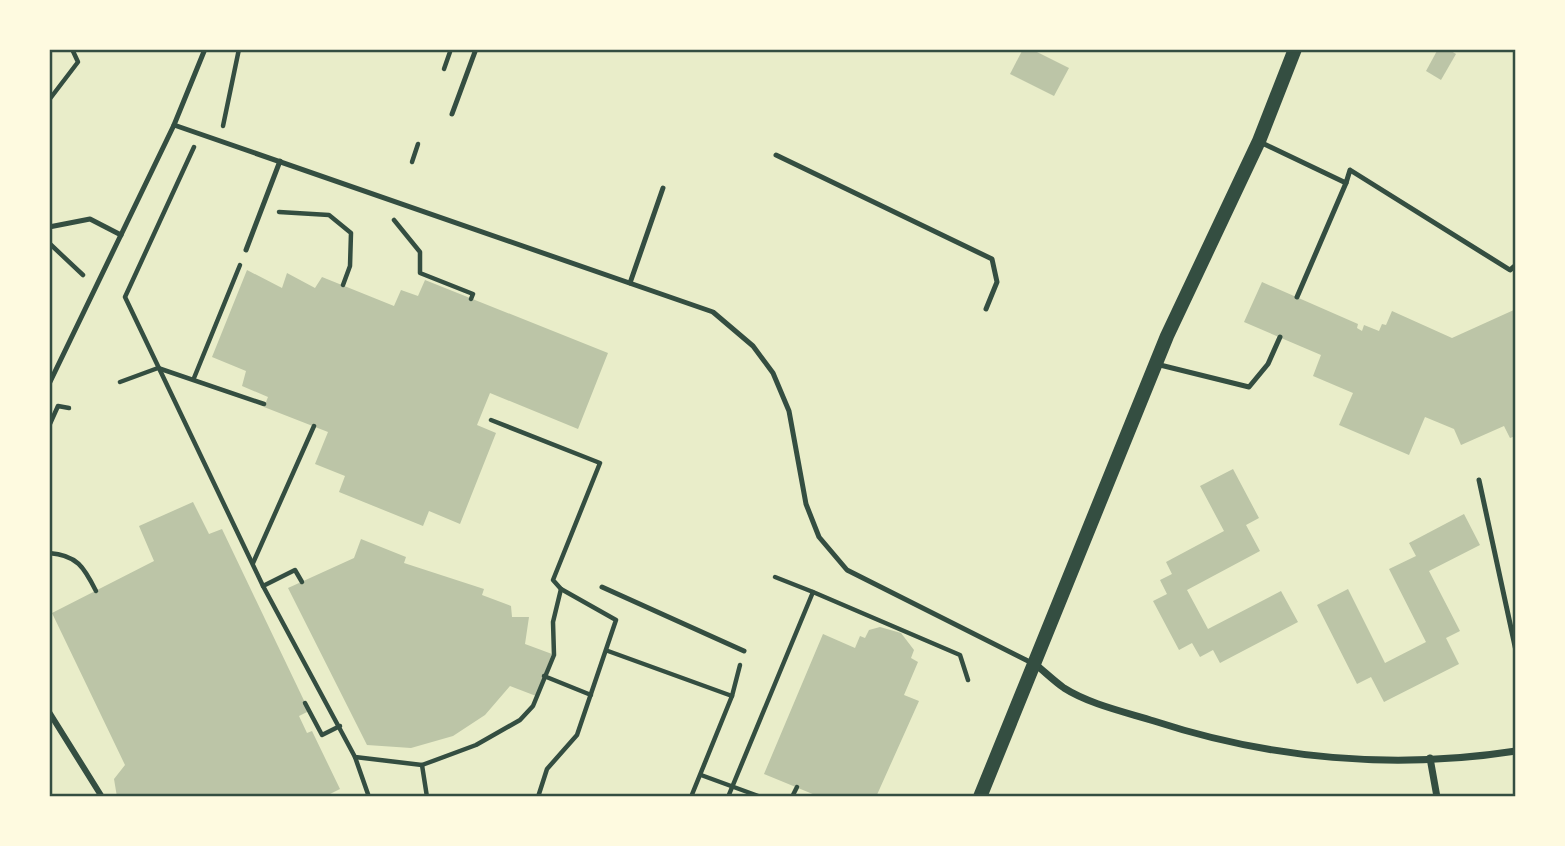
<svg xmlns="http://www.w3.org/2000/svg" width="1565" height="846" font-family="Bitter,serif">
<rect width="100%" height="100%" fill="#e9edc9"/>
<g fill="#bcc5a7">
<polygon points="1023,49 1031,49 1069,68 1054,96 1010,74"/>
<polygon points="1438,49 1448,49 1456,54 1441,80 1426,71"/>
<polygon points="247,270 282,288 287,273 315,288 322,277 394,306 401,290 418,296 425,280 608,353 578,429 490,393 477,425 496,433 460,524 429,511 423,526 339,492 345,476 315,464 328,432 264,407 268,397 242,386 246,371 212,357"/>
<polygon points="1262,282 1358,324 1357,328 1362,331 1364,325 1379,331 1382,324 1386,325 1392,311 1452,338 1516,309 1516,436 1510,438 1504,426 1461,445 1454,429 1425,417 1409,455 1339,425 1353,393 1313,376 1321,355 1244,322"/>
<polygon points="1233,469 1259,518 1246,525 1260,551 1187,590 1208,629 1281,591 1298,622 1220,663 1213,650 1200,657 1192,643 1179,650 1153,601 1167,594 1160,580 1172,574 1166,562 1224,531 1200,486"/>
<polygon points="193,502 209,534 222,529 309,711 299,716 307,733 312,731 340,789 324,797 117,797 114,779 125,765 52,613 154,561 139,526"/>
<polygon points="1464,514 1480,545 1429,571 1460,631 1446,638 1459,664 1384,702 1371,677 1357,684 1317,605 1348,589 1385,663 1426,642 1389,569 1416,556 1409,543"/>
<polygon points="361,539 406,557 404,563 484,589 482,595 511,606 512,617 529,617 525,644 552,654 536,696 510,686 485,715 453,736 411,748 367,745 288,588 354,558"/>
<polygon points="880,627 901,633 914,650 911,658 918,662 904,695 919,701 876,797 820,797 764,774 823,634 855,648 860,636 865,638 869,630"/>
</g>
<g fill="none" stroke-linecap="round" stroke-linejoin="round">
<g stroke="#344e41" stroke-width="4.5">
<polyline points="444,69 451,49"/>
<polyline points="49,100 78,62 72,49"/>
<polyline points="223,126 239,49"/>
<polyline points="194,147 125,297 263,586 355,757 422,765 476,745 520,720 533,706 554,655 553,622 561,589"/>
<polyline points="412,162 418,144"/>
<polyline points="279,212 329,215 351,233 350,266 343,285"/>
<polyline points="394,220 420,252 420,273 473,294 471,299"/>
<polyline points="49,243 83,275"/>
<polyline points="194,378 240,265"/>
<polyline points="120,382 158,368 264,404"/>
<polyline points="491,420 600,463 553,580 561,589 616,620 577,735 547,769 538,797"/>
<polyline points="49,426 58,406 69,408"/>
<path d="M49 553C77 555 84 567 96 591"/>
<polyline points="253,563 314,426"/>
<polyline points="775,577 813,592"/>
<polyline points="263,586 295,570 302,582"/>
<polyline points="608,651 732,696 691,797"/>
<polyline points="544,676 591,695"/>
<polyline points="732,696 740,665"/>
<polyline points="305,703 322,735 340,726"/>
<polyline points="355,757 369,797"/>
<polyline points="422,765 427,797"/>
<polyline points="701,775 761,797"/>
<polyline points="728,797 813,592 960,655 968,680"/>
<polyline points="792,797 797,787"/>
</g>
<g stroke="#344e41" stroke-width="5">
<polyline points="452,114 476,49"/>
<polyline points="174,125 713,312 753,346 773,373 789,411 806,504 819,537 847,570 1032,663"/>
<polyline points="1260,142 1346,183 1350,170 1510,270 1516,265"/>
<polyline points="776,155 992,259 997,282 986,309"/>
<polyline points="49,227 90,219 121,235"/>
<polyline points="246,250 280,161"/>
<polyline points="630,283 663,188"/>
<polyline points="1297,297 1346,183"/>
<polyline points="1156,364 1249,387 1268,364 1280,337"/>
<polyline points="49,384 174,125 205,49"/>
<polyline points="1479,480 1516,651"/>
<polyline points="602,587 744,651"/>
</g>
<polyline stroke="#344e41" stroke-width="6" points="49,712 102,797"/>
<g stroke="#344e41" stroke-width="7">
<path d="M1035 664C1045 672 1054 681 1064 688 1089 704 1125 712 1154 721 1270 759 1394 770 1516 751"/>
<polyline points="1430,758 1437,797"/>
</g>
<polyline stroke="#344e41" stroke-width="14" points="980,797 1167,336 1259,141 1295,49"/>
</g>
<rect width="1565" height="846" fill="none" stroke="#fefae0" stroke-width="102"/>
<rect x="51" y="51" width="1463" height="744" fill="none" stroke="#344e41" stroke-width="2.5"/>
</svg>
